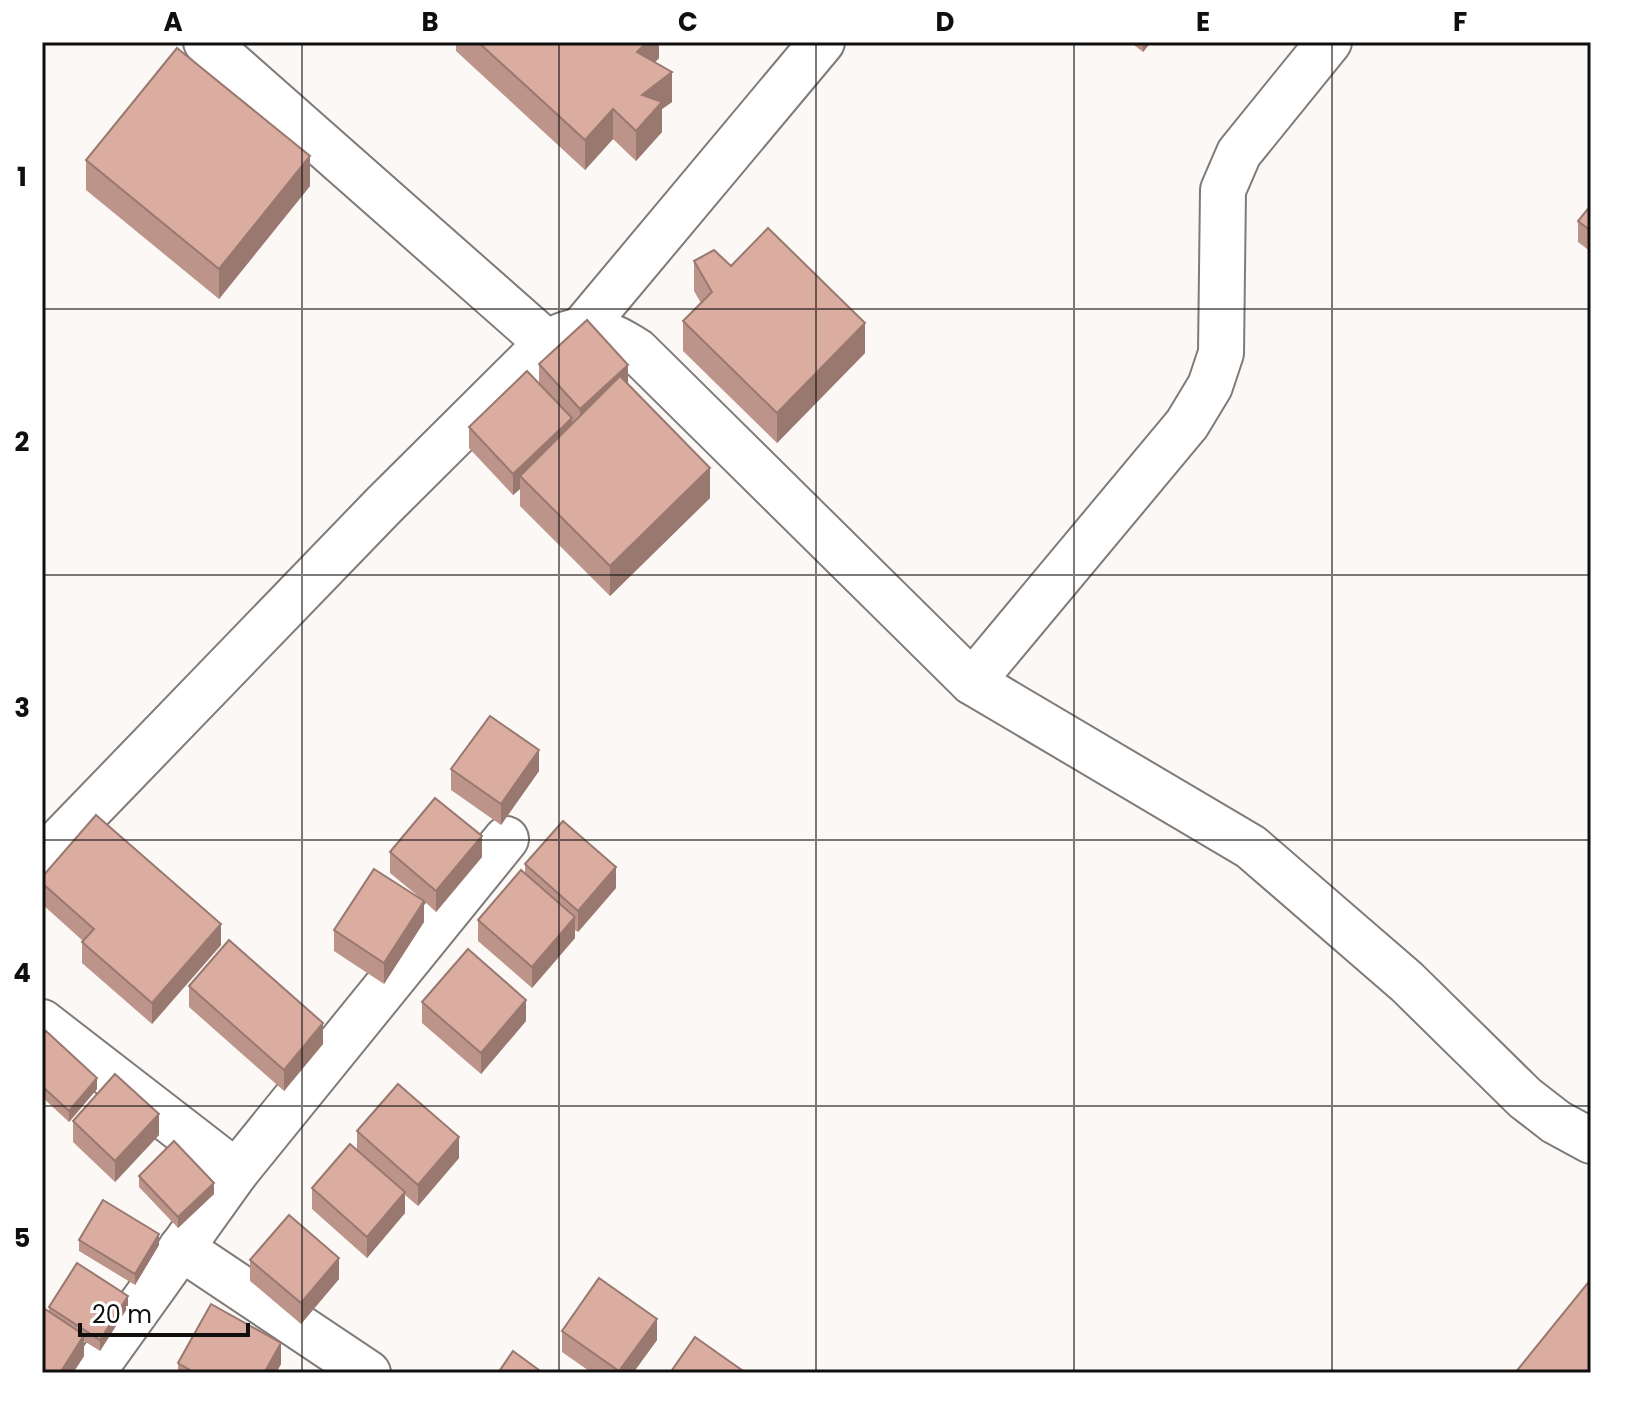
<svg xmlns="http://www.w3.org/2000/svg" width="1633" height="1415" font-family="Poppins,sans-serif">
<rect width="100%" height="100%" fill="#fbf8f6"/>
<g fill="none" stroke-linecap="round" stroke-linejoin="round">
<defs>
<g id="minor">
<polyline points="582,329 822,42"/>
<path d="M547 343C582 322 603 329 637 351L972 682 1251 847 1407 982 1525 1098 1556 1122 1591 1141"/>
<polyline points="972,682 1187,424 1210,386 1221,353 1223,190 1239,153 1329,42"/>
<polyline points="42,859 384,505 547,343 206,42"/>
<polyline points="42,1022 236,1172 92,1373"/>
<polyline points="236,1172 506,839"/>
<polyline points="181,1248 368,1373"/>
</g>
</defs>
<use href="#minor" stroke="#7e7b79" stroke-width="48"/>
<use href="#minor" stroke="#fff" stroke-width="44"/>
</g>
<g fill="#bc948a">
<polygon points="456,42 659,42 659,58 655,62 672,102 662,109 662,132 636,161 613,139 585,170 456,51"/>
<polygon points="1130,42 1151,42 1143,52"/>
<polygon points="86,160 310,186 219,299 86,190"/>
<polygon points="1591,205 1591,252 1578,242 1578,221"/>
<polygon points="694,261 731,266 865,353 777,443 683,351 683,321 701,303 694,291"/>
<polygon points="539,364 628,384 710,498 610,596 520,506 520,489 513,495 469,448 469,427 539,383"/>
<polygon points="451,769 539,771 501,825 451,790"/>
<polygon points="390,852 482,857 436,912 424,901 424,922 384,984 334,951 334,930 424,901 390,873"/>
<polygon points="525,864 616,888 578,932 575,930 575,938 532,988 478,941 478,920 525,873"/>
<polygon points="42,877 221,945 152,1024 82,963 82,942 83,941 42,904"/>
<polygon points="189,986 323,1044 284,1091 189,1007"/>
<polygon points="422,1002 526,1021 481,1074 422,1023"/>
<polygon points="42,1035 97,1089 69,1122 42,1097"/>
<polygon points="73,1121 159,1135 115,1182 73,1142"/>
<polygon points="357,1131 459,1158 418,1206 405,1195 405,1213 367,1258 312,1209 312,1188 357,1150"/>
<polygon points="139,1176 214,1194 178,1228 139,1187"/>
<polygon points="79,1240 159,1245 135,1285 79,1251"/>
<polygon points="250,1260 339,1279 301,1324 250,1281"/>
<polygon points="49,1307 128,1307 100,1351 84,1341 84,1356 73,1373 42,1373"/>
<polygon points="562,1331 657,1340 633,1373 592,1373 562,1352"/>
<polygon points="178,1363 281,1364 276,1373 178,1373"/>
</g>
<g fill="#997870">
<polygon points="647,42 659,42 659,58 637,82 637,52"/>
<polygon points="1143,42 1151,42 1143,52"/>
<polygon points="672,72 672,102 662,109 662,132 636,161 636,131 642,95"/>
<polygon points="613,109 613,139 585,170 585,140"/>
<polygon points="310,156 310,186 219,299 219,269"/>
<polygon points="865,323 865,353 777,443 777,413"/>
<polygon points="628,365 628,386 580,430 580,409"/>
<polygon points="572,418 572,440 520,476 520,489 513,495 513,474"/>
<polygon points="710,468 710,498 610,596 610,566"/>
<polygon points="539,750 539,771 501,825 501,804"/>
<polygon points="482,836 482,857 436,912 436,891"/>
<polygon points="616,867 616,888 578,932 578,911"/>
<polygon points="424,901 424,922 384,984 384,963"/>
<polygon points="575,917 575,938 532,988 532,967"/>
<polygon points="221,924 221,945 152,1024 152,1003"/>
<polygon points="526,1000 526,1021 481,1074 481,1053"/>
<polygon points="323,1023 323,1044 284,1091 284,1070"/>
<polygon points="97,1078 97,1089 69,1122 69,1111"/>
<polygon points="159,1114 159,1135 115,1182 115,1161"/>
<polygon points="459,1137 459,1158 418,1206 418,1185"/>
<polygon points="214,1183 214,1194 178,1228 178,1217"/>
<polygon points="405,1192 405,1213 367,1258 367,1237"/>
<polygon points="159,1234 159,1245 135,1285 135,1274"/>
<polygon points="339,1258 339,1279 301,1324 301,1303"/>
<polygon points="128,1296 128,1307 100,1351 100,1340"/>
<polygon points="657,1319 657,1340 633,1373 619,1373 619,1371"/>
<polygon points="84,1335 84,1356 73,1373 60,1373"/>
<polygon points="281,1343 281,1364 276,1373 264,1373"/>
</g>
<g fill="#dbaca0" stroke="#997870" stroke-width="2">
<polygon points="478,42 647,42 637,52 672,72 642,95 662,102 636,131 613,109 585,140"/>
<polygon points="177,48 310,156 219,269 86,160"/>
<polygon points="1591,205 1591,231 1578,221"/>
<polygon points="768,228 865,323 777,413 683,321 712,292 694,261 714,250 731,266"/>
<polygon points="587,320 628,365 580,409 539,364"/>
<polygon points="527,371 572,418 513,474 469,427"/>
<polygon points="620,376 710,468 610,566 520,476"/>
<polygon points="490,716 539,750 501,804 451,769"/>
<polygon points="435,798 482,836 436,891 390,852"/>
<polygon points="96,815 221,924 152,1003 82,942 94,929 42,883 42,877"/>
<polygon points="563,821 616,867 578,911 525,864"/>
<polygon points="374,869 424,901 384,963 334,930"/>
<polygon points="521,870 575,917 532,967 478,920"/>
<polygon points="229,940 323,1023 284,1070 189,986"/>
<polygon points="468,949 526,1000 481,1053 422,1002"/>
<polygon points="46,1031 97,1078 69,1111 42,1086 42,1035"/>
<polygon points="115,1074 159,1114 115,1161 73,1121"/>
<polygon points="398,1084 459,1137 418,1185 357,1131"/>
<polygon points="174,1141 214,1183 178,1217 139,1176"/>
<polygon points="350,1144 405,1192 367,1237 312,1188"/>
<polygon points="103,1200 159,1234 135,1274 79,1240"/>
<polygon points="289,1215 339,1258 301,1303 250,1260"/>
<polygon points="77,1263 128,1296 100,1340 49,1307"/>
<polygon points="599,1278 657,1319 619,1371 562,1331"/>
<polygon points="1591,1279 1591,1373 1515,1373"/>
<polygon points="211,1304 281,1343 264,1373 195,1373 178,1363"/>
<polygon points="42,1307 84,1335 60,1373 42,1373"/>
<polygon points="695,1337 746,1373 670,1373"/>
<polygon points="513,1351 543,1373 498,1373"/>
</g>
<path fill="none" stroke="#100f0e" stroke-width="2" stroke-opacity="0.55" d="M302 42V1373M559 42V1373M816 42V1373M1074 42V1373M1332 42V1373M42 309H1591M42 575H1591M42 840H1591M42 1106H1591"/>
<rect width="1633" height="1415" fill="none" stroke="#ffffff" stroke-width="88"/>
<path d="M80 1323v12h168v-12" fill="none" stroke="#100f0e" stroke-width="4"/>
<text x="92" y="1323" font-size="24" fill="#100f0e" stroke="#ffffff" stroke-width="6" paint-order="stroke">20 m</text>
<rect x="44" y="44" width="1545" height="1327" fill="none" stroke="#100f0e" stroke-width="3"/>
<g font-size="26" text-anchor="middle" font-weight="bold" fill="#100f0e">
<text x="173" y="31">A</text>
<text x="430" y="31">B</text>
<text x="688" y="31">C</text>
<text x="945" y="31">D</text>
<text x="1203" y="31">E</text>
<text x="1460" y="31">F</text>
<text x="22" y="186">1</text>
<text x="22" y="451">2</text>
<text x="22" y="717">3</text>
<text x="22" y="982">4</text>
<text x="22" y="1247">5</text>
</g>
</svg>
